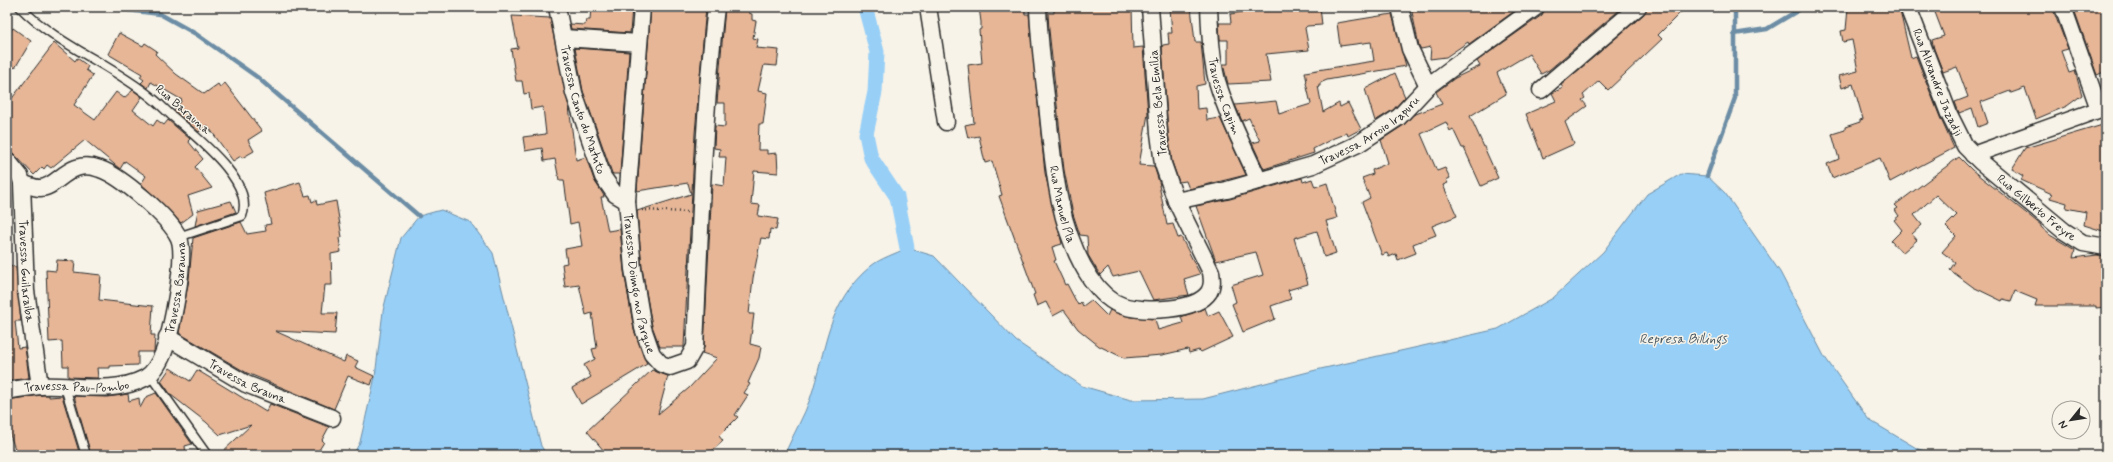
<svg xmlns="http://www.w3.org/2000/svg" width="2113" height="462" font-family="Mynerve,sans-serif">
<rect width="100%" height="100%" fill="#f7f3e8"/>
<filter id="ink" filterUnits="userSpaceOnUse"><feTurbulence type="fractalNoise" baseFrequency=".025" numOctaves="2"/><feDisplacementMap in="SourceGraphic" scale="8" xChannelSelector="R" yChannelSelector="G"/><feConvolveMatrix kernelMatrix="1 2 1 2 8 2 1 2 1" color-interpolation-filters="sRGB"/></filter>
<g filter="url(#ink)">
<g fill="#98cff7" stroke="#6c8da5">
<path d="M1681 174 1707 176 1725 193 1780 272 1824 356 1869 420 1918 449 1940 455H781L787 449C794 433 804 416 810 399 827 349 826 303 871 266 881 258 895 254 907 248L934 256 1016 341 1082 386 1131 400 1203 399 1316 370 1498 329 1553 298 1603 252 1647 194Z"/>
<polygon points="441,210 470,222 493,253 541,446 547,455 353,455 360,442 375,377 383,311 401,238 419,216"/>
</g>
<g fill="none" stroke-linecap="round" stroke-linejoin="round">
<g stroke="#6c8da5" stroke-width="4.5">
<polyline points="112,8 160,14 196,34 257,77 419,216"/>
<polyline points="1734,34 1767,29 1802,8 1809,7"/>
<polyline points="1707,176 1735,98 1735,7"/>
</g>
<polyline stroke="#98cff7" stroke-width="15" points="865,7 877,52 875,92 866,134 871,158 897,197 907,248"/>
</g>
<g fill="#e6b697" stroke="#2b2b2b">
<polygon points="591,7 632,7 630,33 571,29 570,24 585,25 586,20 590,20"/>
<polygon points="651,7 706,7 695,133 684,347 660,347 652,326 642,268 637,211 691,194 688,183 637,191"/>
<polygon points="725,7 750,7 749,13 752,14 752,20 756,21 753,38 758,39 756,48 779,50 777,66 764,65 758,91 767,93 763,124 759,124 758,150 767,150 767,154 777,153 778,173 754,171 751,204 760,205 758,216 778,219 776,230 770,229 769,239 761,238 753,278 749,314 754,314 750,344 761,347 759,358 748,383 750,384 744,393 748,395 735,415 738,417 719,436 723,441 713,450 698,455 614,455 605,452 587,431 652,370 668,376 658,414 689,388 717,358 702,353 704,347 712,184 724,186 726,157 719,157 720,149 714,148 715,126 725,127 725,103 717,103"/>
<polygon points="979,7 1025,7 1025,14 1029,14 1045,173 1062,244 1052,247 1056,260 1054,261 1065,285 1067,284 1078,305 1081,302 1083,306 1091,300 1107,316 1110,310 1130,317 1155,319 1158,330 1183,323 1181,317 1205,308 1208,316 1219,311 1233,337 1201,352 1199,350 1189,353 1188,349 1162,355 1124,358 1099,346 1078,329 1064,310 1053,316 1046,302 1037,306 1033,295 1035,294 999,196 1002,195 992,161 985,163 979,136 968,138 965,125 974,123 968,65 982,63 979,30 981,29 981,22"/>
<polygon points="1054,7 1132,7 1133,48 1143,47 1148,114 1139,165 1154,166 1160,185 1159,185 1167,225 1173,224 1178,238 1181,237 1200,274 1184,279 1189,295 1153,300 1139,271 1113,277 1108,267 1100,275 1088,255 1087,236 1080,235 1073,214 1064,170 1049,30 1048,13 1054,13"/>
<polygon points="1173,7 1191,7 1195,42 1201,42 1205,84 1196,86 1197,109 1206,108 1207,120 1220,118 1246,175 1189,189 1186,181 1179,182 1172,162 1168,132 1162,47 1163,45 1169,44 1168,33 1172,33 1170,8"/>
<polygon points="1249,7 1320,7 1322,25 1307,26 1305,28 1309,50 1266,54 1271,82 1228,84 1223,64 1228,64 1228,40 1220,40 1219,23 1231,23 1230,14 1249,11"/>
<polygon points="1411,7 1520,7 1469,44 1468,42 1446,57 1430,59 1431,47 1421,49 1419,46"/>
<polygon points="1546,7 1623,7 1549,70 1541,74 1529,54 1497,73 1506,94 1470,116 1498,178 1481,186 1464,148 1462,148 1453,129 1450,131 1446,122 1421,134 1437,171 1445,168 1450,178 1446,180 1448,183 1443,185 1457,216 1432,226 1436,235 1413,244 1416,253 1398,260 1396,254 1389,257 1387,253 1382,255 1362,202 1370,198 1362,178 1373,174 1372,170 1388,163 1381,140 1404,125 1413,115 1442,104 1436,92 1455,78 1480,66 1477,61 1542,15"/>
<polygon points="1647,7 1686,7 1658,35 1662,39 1608,90 1599,81 1583,95 1585,98 1582,100 1587,106 1565,122 1574,144 1543,158 1526,114 1556,101 1552,93 1563,88 1561,85 1644,14"/>
<polygon points="1855,7 1899,7 1911,58 1916,56 1940,117 1954,148 1890,182 1880,158 1832,178 1827,164 1839,159 1832,134 1845,130 1845,127 1860,122 1860,120 1863,119 1853,84 1842,88 1839,76 1858,71 1852,40 1843,42 1841,31 1846,30 1848,8"/>
<polygon points="1933,7 2052,7 2068,49 2061,51 2069,73 2075,71 2082,95 2067,106 2036,119 2025,88 2011,93 2010,91 1981,102 1988,123 1978,127 1972,108 1959,113 1955,102 1968,97 1957,67 1943,72 1934,49 1932,40 1944,36"/>
<polygon points="2091,7 2106,7 2106,71 2097,75 2075,12"/>
<polygon points="1392,14 1406,66 1327,80 1320,83 1320,86 1318,86 1323,112 1339,103 1340,107 1348,103 1361,129 1348,136 1347,133 1334,138 1313,149 1314,153 1264,169 1252,143 1260,141 1249,118 1242,121 1235,105 1276,101 1279,114 1311,104 1306,83 1307,82 1305,72 1374,61 1371,42 1340,46 1337,23"/>
<polygon points="512,16 550,18 569,107 576,160 586,157 594,180 603,194 604,197 601,197 608,231 620,229 624,271 634,330 647,364 581,404 572,388 591,377 584,365 595,359 592,349 597,348 592,313 586,315 579,285 565,287 562,264 567,263 565,249 582,246 578,222 570,224 564,180 559,180 555,159 544,161 542,148 525,151 523,137 546,134 543,107 531,109 529,93 524,94 522,81 516,81 511,49 518,48"/>
<polygon points="13,28 31,41 15,68 7,62 7,36"/>
<polygon points="119,33 143,46 145,43 157,51 155,54 176,74 204,94 218,84 220,87 225,83 262,131 248,140 254,151 242,158 241,156 233,161 207,125 199,132 174,111 182,100 151,82 148,88 141,83 144,80 140,77 142,74 108,54"/>
<polygon points="54,43 75,61 77,58 88,66 86,70 93,75 74,105 95,120 116,92 124,98 133,90 142,97 133,110 153,126 157,120 164,125 168,120 190,139 188,141 203,159 195,167 212,188 188,196 193,214 181,223 162,203 141,184 146,176 125,161 120,169 85,140 51,168 47,165 44,169 42,167 34,175 14,154 7,151 7,105"/>
<polygon points="575,48 629,52 620,174 613,174 612,173 583,91"/>
<polygon points="1395,73 1405,97 1393,110 1375,121 1365,89"/>
<polygon points="2106,124 2106,232 2084,225 2086,212 2066,208 2067,203 2050,198 2052,194 2021,180 2023,176 2012,169 2025,148"/>
<polygon points="1959,157 1972,170 2041,225 2041,227 2050,235 2075,250 2073,258 2097,255 2106,256 2106,307 2096,308 2096,306 2035,306 2037,300 2015,291 2011,301 2003,299 2002,301 1973,287 1950,270 1955,262 1942,252 1956,236 1946,226 1957,215 1936,195 1914,215 1922,225 1912,234 1917,240 1902,253 1891,241 1902,230 1894,220 1899,216 1895,210 1898,208 1895,205"/>
<polygon points="1302,178 1303,182 1312,179 1315,187 1327,183 1337,218 1326,221 1336,253 1324,257 1317,231 1294,238 1308,284 1288,290 1291,299 1271,306 1275,319 1243,332 1232,304 1236,302 1231,285 1263,275 1256,252 1216,261 1196,206 1230,199"/>
<polygon points="300,182 305,196 310,195 312,202 316,200 317,205 336,201 342,237 339,238 341,252 331,254 332,285 325,285 322,313 337,313 335,334 275,331 344,362 346,356 358,361 355,367 374,376 371,385 348,376 334,409 247,373 179,333 189,279 193,238 241,222 247,234 266,231 265,225 271,224 264,193"/>
<polygon points="231,201 236,212 195,226 198,210"/>
<polygon points="57,260 75,261 74,272 101,275 99,300 153,306 151,335 155,335 154,352 138,352 138,365 110,366 110,368 97,368 98,378 68,377 68,366 63,366 62,341 49,342 46,270 56,271"/>
<polygon points="7,266 16,267 21,321 15,321 18,348 25,347 29,378 7,381"/>
<polygon points="170,368 190,381 197,370 266,412 270,404 329,427 322,440 324,442 316,455 219,455 251,425 220,435 206,422 171,395 167,389 161,381"/>
<polygon points="156,393 192,444 185,446 186,455 91,455 74,396 107,397 128,394 129,401 139,398 140,408 146,397"/>
<polygon points="41,395 49,395 49,397 62,396 80,455 17,455 7,426 7,400"/>
</g>
<g fill="none" stroke-linecap="round" stroke-linejoin="round">
<defs>
<g id="service">
<path d="M20 7C57 45 111 64 152 98 159 103 164 109 170 114 192 134 256 181 242 216L178 237"/>
<polyline points="150,375 207,455"/>
<polyline points="65,387 86,455"/>
</g>
<g id="minor">
<path id="s1" d="M557 7 574 93 603 177 615 194 627 201"/>
<path id="s2" d="M642 7 627 201 633 269 643 328 652 354 661 364 670 367 687 361 695 347C700 234 703 119 716 7"/>
<polyline points="928,7 946,122"/>
<path id="s3" d="M1038 7C1039 39 1043 72 1047 104 1053 162 1057 229 1091 279 1098 289 1110 302 1123 306 1143 312 1196 312 1209 292 1213 285 1212 279 1211 272L1176 201 1163 164 1159 133 1150 7"/>
<path id="s4" d="M1209 7C1210 31 1211 57 1217 81 1227 115 1244 148 1259 181"/>
<polyline points="1400,7 1410,49 1428,86"/>
<path id="s5" d="M1908 7 1949 114 1965 146 1981 162 2064 231 2083 243 2106 247"/>
<polyline points="2063,7 2099,109"/>
<polyline points="564,38 639,43"/>
<polyline points="1541,90 1638,7"/>
<polyline points="1973,155 2106,107"/>
<path id="s6" d="M7 160 20 176 22 183 26 291 40 386"/>
<path id="s7" d="M1176 201 1227 190 1313 165 1358 144 1399 117 1428 86 1448 71 1536 7"/>
<path id="s8" d="M167 337 246 384 332 418"/>
<path id="s9" d="M7 391C18 389 29 387 40 386 75 384 112 395 145 378 153 374 159 363 163 354 171 333 187 258 179 238 170 218 121 176 100 169 69 157 58 188 40 188 34 188 28 185 22 183"/>
</g>
</defs>
<use href="#service" stroke="#2b2b2b" stroke-width="11"/>
<use href="#minor" stroke="#2b2b2b" stroke-width="19"/>
<polyline stroke="#2b2b2b" stroke-width="2.5" stroke-dasharray="1 3" stroke-linecap="butt" points="642,210 687,212"/>
<use href="#service" stroke="#f7f3e8" stroke-width="8"/>
<use href="#minor" stroke="#f7f3e8" stroke-width="16"/>
</g>
</g>
<g text-anchor="middle" stroke-width="3" stroke-linejoin="round" paint-order="stroke">
<g font-size="12" fill="#2b2b2b" stroke="#f7f3e8">
<text dy="4" stroke="none"><textPath href="#s5" startOffset="81">Rua Alexandre Jazadji</textPath></text>
<text dy="4" stroke="none"><textPath href="#s4" startOffset="91">Travessa Capim</textPath></text>
<text transform="translate(1158 103) rotate(-95)" y="4">Travessa Bela Emília</text>
<text transform="translate(183 109) rotate(41)" y="4">Rua Barauna</text>
<text dy="4" stroke="none"><textPath href="#s1" startOffset="106">Travessa Canto do Matuto</textPath></text>
<text dy="4" stroke="none"><textPath href="#s7" startOffset="208">Travessa Arroio Irapuru</textPath></text>
<text dy="4" stroke="none"><textPath href="#s3" startOffset="199">Rua Manuel Pla</textPath></text>
<text dy="4" stroke="none"><textPath href="#s5" startOffset="245">Rua Gilberto Freyre</textPath></text>
<text dy="4" stroke="none"><textPath href="#s6" startOffset="116">Travessa Guilaraiba</textPath></text>
<text dy="4" stroke="none"><textPath href="#s2" startOffset="278">Travessa Doimgo no Parque</textPath></text>
<text dy="4" stroke="none"><textPath href="#s9" startOffset="238">Travessa Barauna</textPath></text>
<text dy="4" stroke="none"><textPath href="#s8" startOffset="92">Travessa Brauna</textPath></text>
<text dy="4" stroke="none"><textPath href="#s9" startOffset="70">Travessa Pau-Pombo</textPath></text>
</g>
<g font-size="13" font-style="italic" fill="#46545e" stroke="#f7f3e8">
<text x="1683" y="343">Represa Billings</text>
</g>
</g>
<rect width="2113" height="462" fill="none" stroke="#f7f3e8" stroke-width="24"/>
<rect x="12" y="12" width="2089" height="438" fill="none" stroke="#2b2b2b" stroke-width="1.5" filter="url(#ink)"/>
<g transform="translate(2071 420) rotate(240)"><circle r="19" fill="#f7f3e8" stroke="#a5a39c"/>
<path d="M0-3L7 15L0 10L-7 15Z" fill="#2b2b2b"/>
<text y="-6" font-size="11" font-weight="bold" text-anchor="middle" fill="#2b2b2b">N</text>
</g>
</svg>
